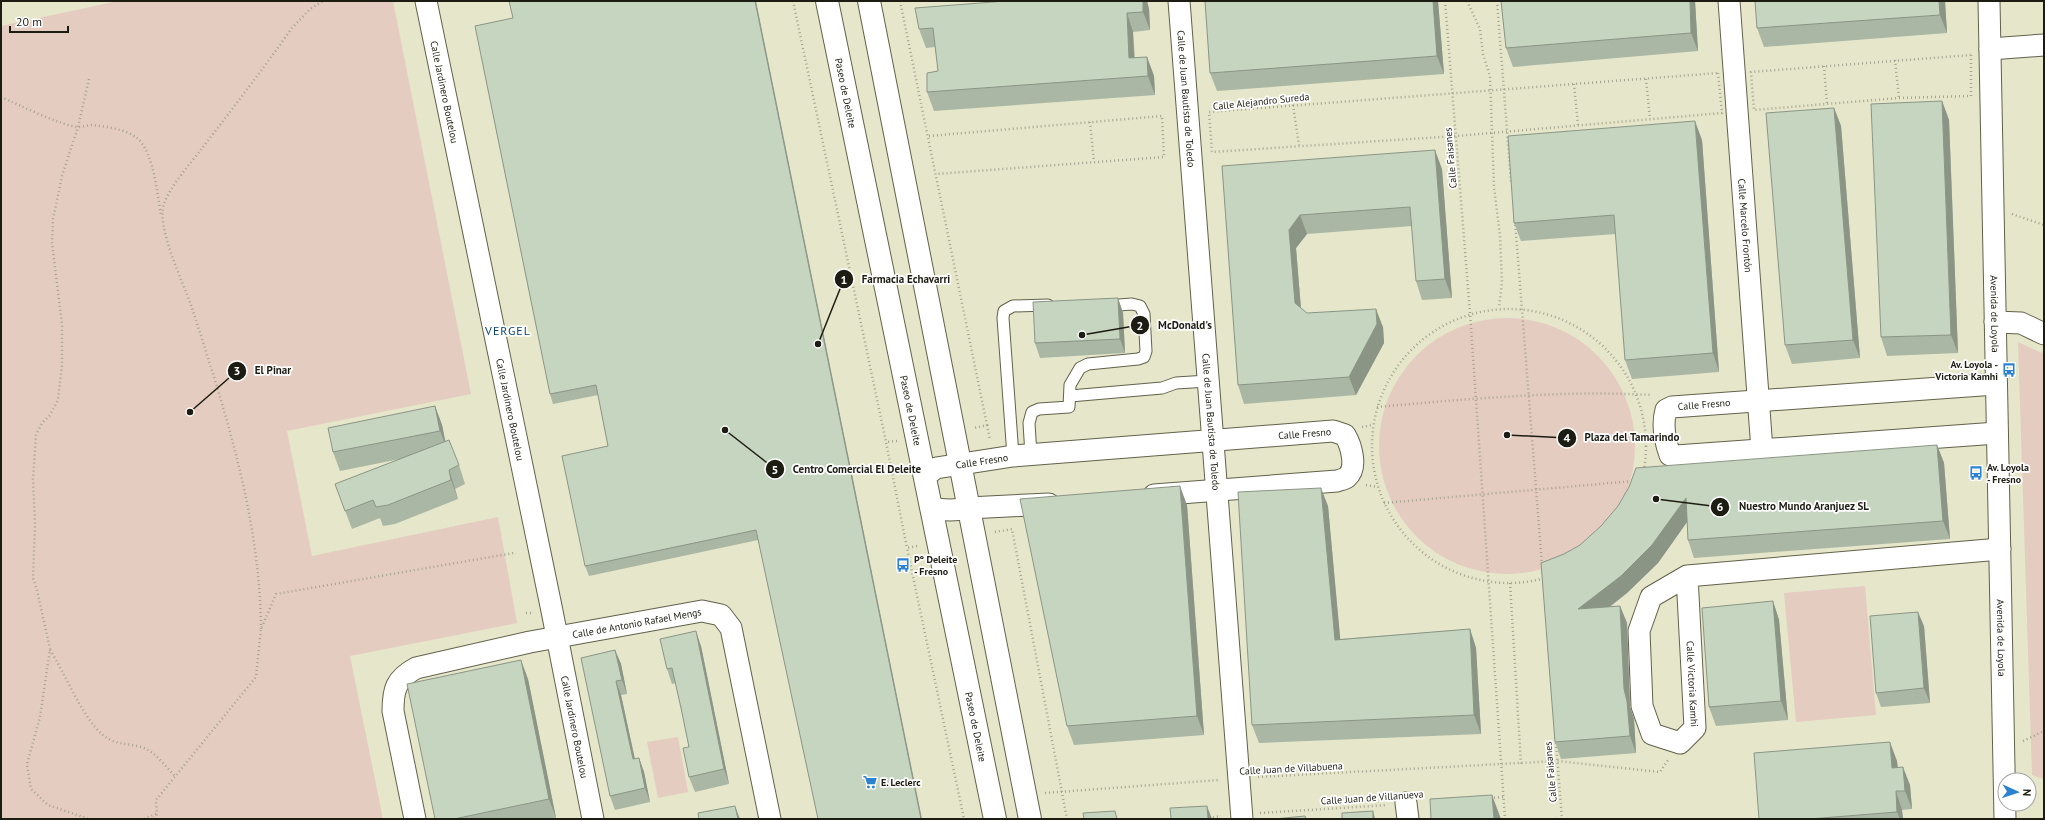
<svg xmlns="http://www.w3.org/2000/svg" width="2045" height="820" font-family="'PT Sans',sans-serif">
<rect width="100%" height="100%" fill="#e6e6cb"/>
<g fill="#e5ccc0">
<polygon points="118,1 393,1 471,394 287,431 312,556 498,517 517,623 350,656 383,819 1,819 1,26"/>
<circle cx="1507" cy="446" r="128"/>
<polygon points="2018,342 2044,354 2044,779 2032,775"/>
<polygon points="1865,586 1876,715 1796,722 1784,593"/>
<polygon points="678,737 688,792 658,798 647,742"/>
</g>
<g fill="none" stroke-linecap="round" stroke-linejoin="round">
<defs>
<g id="service">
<polyline points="1070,396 1162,388 1176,383 1208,381"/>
<polyline points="1031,455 1029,423 1032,412 1039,409 1069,407 1070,385 1080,368 1088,364 1138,359 1144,357 1146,351 1144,314 1140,306 1132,304 1106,306"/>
<polyline points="1013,456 1003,318 1004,311 1013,306 1048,305"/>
</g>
<g id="minor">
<path id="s1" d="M426 1 552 611 593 819"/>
<path id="s2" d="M1179 1 1242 819"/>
<path id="s3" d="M1729 1 1762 450"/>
<path id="s4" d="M1989 1 2005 819"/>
<polyline points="1990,49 2044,45"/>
<polyline points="1995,322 2021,323 2044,334"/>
<path d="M1996 384 1672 407 1666 410C1662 424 1665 441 1670 455L1676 456 1997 433"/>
<path id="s5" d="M925 476 936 468 1013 456 1333 431 1345 435C1351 445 1358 468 1347 477 1345 479 1340 480 1337 481L1154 495"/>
<path d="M932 508C945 511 955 511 968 508L1049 504"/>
<path id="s6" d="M1687 576 1695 728 1680 743 1652 734 1642 706 1639 631 1651 597 1687 576 2000 549"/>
<polyline points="1406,803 1408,819"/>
<path id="s7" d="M415 819 393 711C393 689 396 679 416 668L530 642 702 611 721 615 731 628 770 819"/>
</g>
<g id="secondary">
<path id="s8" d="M827 1 995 819"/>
<polyline points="869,1 1030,819"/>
</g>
</defs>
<use href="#service" stroke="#62614a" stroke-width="13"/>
<use href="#minor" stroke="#62614a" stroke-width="23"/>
<use href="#secondary" stroke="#62614a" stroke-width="24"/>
<g stroke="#a4a48f" stroke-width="2.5" stroke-dasharray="1 3" stroke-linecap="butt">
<polyline points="793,1 886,442"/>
<polyline points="900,1 987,425 974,428"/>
<polyline points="1445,1 1470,313 1505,819"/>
<polyline points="1467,1 1480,29 1483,54 1490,76 1494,187 1500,236 1502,282 1499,308"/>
<polyline points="1497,1 1511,182"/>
<polygon points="1971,55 1971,96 1899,98 1754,110 1751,72"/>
<polyline points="1895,60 1899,98"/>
<polyline points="1824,66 1827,104"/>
<polygon points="1718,73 1722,113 1456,136 1212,152 1209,112"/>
<polyline points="89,79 78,127 62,176 53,219 52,243 62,324 62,365 58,400 50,415 42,423 36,435 33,479 35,524 33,578 37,590 50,649 40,717 27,764 31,789 48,805 89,819"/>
<polyline points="1646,79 1650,119"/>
<polyline points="1574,84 1578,125"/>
<path d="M1 97C20 105 59 125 78 127 83 127 88 125 93 125 106 127 126 129 137 138 154 152 157 194 161 215"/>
<polyline points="1293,105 1299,145"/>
<polyline points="1090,122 1094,162"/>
<polyline points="929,136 1162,116 1164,157 936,174"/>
<polyline points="2012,214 2044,225"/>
<polyline points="1515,221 1542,565"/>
<circle cx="1509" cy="446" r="137"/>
<path d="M1377 407C1468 399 1560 390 1652 395"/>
<polyline points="987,425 990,440"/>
<polyline points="1362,427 1373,425"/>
<polyline points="897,441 886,442 907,548"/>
<polyline points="1366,485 1378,487"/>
<polyline points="1384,503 1634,481"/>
<polyline points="995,532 1012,529 1067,819"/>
<polyline points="917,546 907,548 964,819"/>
<polyline points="1510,583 1521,764"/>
<polyline points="526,613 531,613"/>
<path d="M261 629C260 517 225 410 191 305 183 282 156 227 164 204 170 186 191 163 203 147 233 108 263 69 292 28L310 9 323 1"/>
<path d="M50 650C65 673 83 719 103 735 115 745 127 743 141 747 155 751 165 766 175 776"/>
<polyline points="2023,741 2044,731"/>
<polyline points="1556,743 1562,819"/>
<polyline points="1258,777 1557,761 1660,772 1668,760"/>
<polyline points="1045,793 1219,780"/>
<polyline points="1490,798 1503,797"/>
<polyline points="1260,813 1387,805"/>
<polyline points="1209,818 1221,816"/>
<polyline points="144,819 156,814"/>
<polyline points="155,819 157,814 156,800 256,677 261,629 276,594 514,553"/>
<polyline points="1556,819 1562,819"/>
</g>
<use href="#service" stroke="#fff" stroke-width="11"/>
<use href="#minor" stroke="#fff" stroke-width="21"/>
<use href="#secondary" stroke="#fff" stroke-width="22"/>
</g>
<g fill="#aab7a4">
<polygon points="756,1 758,540 589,576 585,566 608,446 598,395 553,404 550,394 513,18"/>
<polygon points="1006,1 1147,1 1149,9 1150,30 1133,32 1135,58 1147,57 1154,76 1155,95 934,111 927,92 938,71 935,47 926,48 919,29"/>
<polygon points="1205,1 1438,1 1444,74 1217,91 1210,73"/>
<polygon points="1501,1 1695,1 1698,51 1513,67 1506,48"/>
<polygon points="1945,1 1947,33 1764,47 1757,28"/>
<polygon points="1942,101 1949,120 1958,353 1887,356 1881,337"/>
<polygon points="1834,108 1841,126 1860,358 1792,364 1785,345"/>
<polygon points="1702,140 1719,372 1632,379 1625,360 1616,234 1521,241 1514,223"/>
<polygon points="1222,166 1442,169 1452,298 1422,300 1416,281 1412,226 1307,234 1296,248 1301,308 1307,313 1383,327 1384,343 1356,395 1244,404 1238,385"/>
<polygon points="1118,298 1123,313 1125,353 1040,358 1035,343"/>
<polygon points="435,406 442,425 445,441 459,465 465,484 455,489 458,499 395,524 383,526 380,518 352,529 335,484 400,459 340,471 333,452"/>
<polygon points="1937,445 1944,463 1950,539 1694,558 1688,540 1687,522 1658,563 1627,593 1610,607 1620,606 1627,623 1630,706 1634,719 1636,753 1561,759 1555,742 1541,563"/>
<polygon points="1187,505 1204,735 1074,745 1067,726"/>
<polygon points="1328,506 1340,639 1470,629 1476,648 1481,734 1259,743 1252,725"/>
<polygon points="1773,601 1779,620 1788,720 1716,726 1709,707"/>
<polygon points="1924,626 1930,703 1881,707 1876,693"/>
<polygon points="701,646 729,784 695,792 689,777 689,747 676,683 672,684 667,669"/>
<polygon points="615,650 621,664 627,694 621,695 635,759 639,758 644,772 650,802 615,810 610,796"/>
<polygon points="528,679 556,818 552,819 435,819"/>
<polygon points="1897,761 1898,767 1910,785 1912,809 1902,810 1903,819 1759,819"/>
</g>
<g fill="#8b9586">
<polygon points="755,1 756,1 922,819 921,819"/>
<polygon points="1143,1 1147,1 1149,9 1150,30 1143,12"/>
<polygon points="1433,1 1438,1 1444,74 1437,56"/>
<polygon points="1690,1 1695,1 1698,51 1691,33"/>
<polygon points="1939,1 1945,1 1947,33 1940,15"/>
<polygon points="1127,13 1133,32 1135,77 1129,58"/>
<polygon points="1147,57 1154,76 1155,95 1148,76"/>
<polygon points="1942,101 1949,120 1958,353 1951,335"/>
<polygon points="1834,108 1841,126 1860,358 1853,340"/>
<polygon points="1695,121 1702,140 1719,372 1713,353"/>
<polygon points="1435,150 1442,169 1452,298 1445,279"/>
<polygon points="1300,215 1307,234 1296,248 1302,322 1295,303 1289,230"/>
<polygon points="1118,298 1123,313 1125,353 1120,339"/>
<polygon points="1376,309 1383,327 1384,343 1356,395 1349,377"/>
<polygon points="435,406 442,425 447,449 440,431"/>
<polygon points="1937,445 1944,463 1950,539 1943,521"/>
<polygon points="449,470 455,489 458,499 451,480"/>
<polygon points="1180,486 1187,505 1204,735 1197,716"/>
<polygon points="1321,488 1328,506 1342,658 1335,640"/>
<polygon points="1686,498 1692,515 1658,563 1627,593 1584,626 1578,609"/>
<polygon points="1773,601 1779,620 1788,720 1781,701"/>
<polygon points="1620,606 1627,623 1630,706 1634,719 1636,753 1630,736 1624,689"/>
<polygon points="1918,612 1924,626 1930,703 1924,688"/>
<polygon points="1470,629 1476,648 1481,734 1474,715"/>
<polygon points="696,631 701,646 729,784 724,769"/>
<polygon points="615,650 621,664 627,694 622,680"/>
<polygon points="521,660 528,679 556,818 549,799"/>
<polygon points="616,681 621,695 638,774 633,759"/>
<polygon points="1890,742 1897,761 1899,786 1892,768"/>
<polygon points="639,758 644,772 650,802 645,788"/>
<polygon points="1903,767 1910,785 1912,809 1905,791"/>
<polygon points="1896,791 1902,810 1903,819 1900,819 1897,812"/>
<polygon points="1492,795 1501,819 1494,819"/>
<polygon points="735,806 740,819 738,819"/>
<polygon points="1207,806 1212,819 1208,819"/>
<polygon points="1373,811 1375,819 1373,819"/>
</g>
<g fill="#c6d5bf" stroke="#8b9586">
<polygon points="509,1 755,1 921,819 818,819 756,530 585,566 562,456 608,446 596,385 550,394 475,26 513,18"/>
<polygon points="1006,1 1143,1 1143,12 1127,13 1129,58 1147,57 1148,76 927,92 927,73 938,71 933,28 919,29 915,8"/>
<polygon points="1205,1 1433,1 1437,56 1210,73"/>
<polygon points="1501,1 1690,1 1691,33 1506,48"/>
<polygon points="1755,1 1939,1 1940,15 1757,28"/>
<polygon points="1942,101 1951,335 1881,337 1871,104"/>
<polygon points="1834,108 1853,340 1785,345 1766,113"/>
<polygon points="1695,121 1713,353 1625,360 1614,215 1514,223 1508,136"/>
<polygon points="1435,150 1445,279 1416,281 1410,207 1300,215 1289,230 1295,303 1307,313 1376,309 1377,324 1349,377 1238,385 1222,166"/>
<polygon points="1118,298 1120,339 1035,343 1033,302"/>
<polygon points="435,406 440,431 333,452 328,428"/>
<polygon points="449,440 459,465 449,470 451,480 388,505 376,507 373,500 345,511 335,484"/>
<polygon points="1937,445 1943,521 1688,540 1686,498 1652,545 1621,576 1578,609 1620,606 1624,689 1627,701 1630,736 1555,742 1541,563 1564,554 1580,545 1601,526 1618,506 1629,487 1636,468"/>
<polygon points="1180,486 1197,716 1067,726 1020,499"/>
<polygon points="1321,488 1335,640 1470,629 1474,715 1252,725 1238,492"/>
<polygon points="1773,601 1781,701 1709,707 1702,608"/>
<polygon points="1918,612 1924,688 1876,693 1870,616"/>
<polygon points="696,631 724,769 689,777 683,748 689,747 681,708 672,668 667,669 660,639"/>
<polygon points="615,650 622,680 616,681 633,759 639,758 645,788 610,796 581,658"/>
<polygon points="521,660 549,799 454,819 435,819 407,684"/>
<polygon points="1890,742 1892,768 1903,767 1905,791 1896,791 1897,812 1809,819 1759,819 1754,753"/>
<polygon points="1492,795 1494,819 1431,819 1430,799"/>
<polygon points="735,806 738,819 699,819 698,813"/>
<polygon points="1207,806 1208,819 1171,819 1170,808"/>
<polygon points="1115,811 1117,819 1084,819 1083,813"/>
<polygon points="1373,811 1373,819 1342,819 1342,813"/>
<polygon points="1305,816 1306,819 1274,819"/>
</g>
<defs>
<symbol id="bus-bare" viewBox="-9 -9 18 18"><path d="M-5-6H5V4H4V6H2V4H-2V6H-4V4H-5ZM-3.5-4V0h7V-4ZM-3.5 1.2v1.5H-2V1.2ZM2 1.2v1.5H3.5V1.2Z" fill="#2c82d0" stroke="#fff" stroke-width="2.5" paint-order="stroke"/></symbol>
<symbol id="supermarket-bare" viewBox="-9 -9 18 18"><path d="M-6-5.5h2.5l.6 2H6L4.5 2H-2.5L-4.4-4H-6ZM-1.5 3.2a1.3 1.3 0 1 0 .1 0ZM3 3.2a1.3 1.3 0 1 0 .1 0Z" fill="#2c82d0" stroke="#fff" stroke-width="2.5" paint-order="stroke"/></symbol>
</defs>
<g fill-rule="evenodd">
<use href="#bus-bare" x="1999" y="360" width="20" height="20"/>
<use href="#bus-bare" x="1966" y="463" width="20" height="20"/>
<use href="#bus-bare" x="893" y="555" width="20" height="20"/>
<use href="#supermarket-bare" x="860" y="772" width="20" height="20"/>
</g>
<g text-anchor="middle" stroke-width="3.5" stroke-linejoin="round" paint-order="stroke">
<g font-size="10" fill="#1d1c13" stroke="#fff">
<text dy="4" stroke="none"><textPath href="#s1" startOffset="93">Calle Jardinero Boutelou</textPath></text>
<text dy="4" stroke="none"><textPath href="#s8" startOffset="94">Paseo de Deleite</textPath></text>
<text dy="4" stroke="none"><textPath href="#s2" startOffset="98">Calle de Juan Bautista de Toledo</textPath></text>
<text transform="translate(1261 101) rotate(-6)" y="4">Calle Alejandro Sureda</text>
<text transform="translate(1450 158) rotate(-95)" y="4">Calle Faisanes</text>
<text dy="4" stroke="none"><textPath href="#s3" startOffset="225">Calle Marcelo Frontón</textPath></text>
<text dy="4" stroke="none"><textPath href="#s4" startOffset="313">Avenida de Loyola</textPath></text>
<text transform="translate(1704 404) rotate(-5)" y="4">Calle Fresno</text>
<text dy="4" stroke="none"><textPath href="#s1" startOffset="417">Calle Jardinero Boutelou</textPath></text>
<text dy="4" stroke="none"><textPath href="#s8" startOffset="418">Paseo de Deleite</textPath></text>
<text dy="4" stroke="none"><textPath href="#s2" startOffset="422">Calle de Juan Bautista de Toledo</textPath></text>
<text dy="4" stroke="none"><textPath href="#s5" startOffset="384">Calle Fresno</textPath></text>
<text dy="4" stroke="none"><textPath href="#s5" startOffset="60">Calle Fresno</textPath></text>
<text dy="4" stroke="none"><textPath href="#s7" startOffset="388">Calle de Antonio Rafael Mengs</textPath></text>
<text dy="4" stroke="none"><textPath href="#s4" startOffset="637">Avenida de Loyola</textPath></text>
<text dy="4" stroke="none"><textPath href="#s6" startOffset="108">Calle Victoria Kamhi</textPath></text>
<text dy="4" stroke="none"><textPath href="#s1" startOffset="741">Calle Jardinero Boutelou</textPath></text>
<text dy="4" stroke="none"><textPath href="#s8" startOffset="741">Paseo de Deleite</textPath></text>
<text transform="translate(1291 768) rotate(-3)" y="4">Calle Juan de Villabuena</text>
<text transform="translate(1550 772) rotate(-95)" y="4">Calle Faisanes</text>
<text transform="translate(1372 797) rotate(-4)" y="4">Calle Juan de Villanueva</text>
</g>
<g font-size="10" font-weight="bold" fill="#1d1c13" stroke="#fff" text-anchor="start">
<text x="1998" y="368" text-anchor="end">Av. Loyola -<tspan x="1998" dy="12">Victoria Kamhi</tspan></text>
<text x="1987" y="471">Av. Loyola<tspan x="1987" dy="12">- Fresno</tspan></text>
<text x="914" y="563">Pº Deleite<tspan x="914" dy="12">- Fresno</tspan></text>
<text x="881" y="786">E. Leclerc</text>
</g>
<g font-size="12" letter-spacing="1" fill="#084374" stroke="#fff">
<text x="508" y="335">VERGEL</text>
</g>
</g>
<path fill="none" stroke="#1d1c13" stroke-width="1.5" d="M818 344L844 279M1082 335L1140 325M190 412L237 371M1507 435L1567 438M725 430L775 469M1656 499L1720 507"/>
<g fill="#1d1c13" stroke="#fff" stroke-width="1.5">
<circle cx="818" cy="344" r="4"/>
<circle cx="1082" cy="335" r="4"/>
<circle cx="190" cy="412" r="4"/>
<circle cx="1507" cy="435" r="4"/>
<circle cx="725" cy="430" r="4"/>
<circle cx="1656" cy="499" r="4"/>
<circle cx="844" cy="279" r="10"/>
<circle cx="1140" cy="325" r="10"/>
<circle cx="237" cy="371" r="10"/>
<circle cx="1567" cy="438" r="10"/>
<circle cx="775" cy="469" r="10"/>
<circle cx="1720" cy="507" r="10"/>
</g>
<g font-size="12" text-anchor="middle" font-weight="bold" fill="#fff">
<text x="844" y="284">1</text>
<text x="1140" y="330">2</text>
<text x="237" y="375">3</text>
<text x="1567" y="442">4</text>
<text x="775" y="474">5</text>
<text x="1720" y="511">6</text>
</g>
<g font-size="11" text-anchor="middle" font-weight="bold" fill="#1d1c13" stroke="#fff" stroke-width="3.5" stroke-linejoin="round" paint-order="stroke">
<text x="906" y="283">Farmacia Echavarri</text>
<text x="1185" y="329">McDonald's</text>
<text x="273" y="374">El Pinar</text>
<text x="1632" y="441">Plaza del Tamarindo</text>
<text x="857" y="473">Centro Comercial El Deleite</text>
<text x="1804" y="510">Nuestro Mundo Aranjuez SL</text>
</g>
<rect width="2045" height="820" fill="none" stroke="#1d1c13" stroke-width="4"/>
<g transform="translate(2017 792) rotate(93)"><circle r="19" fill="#ffffff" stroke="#a5a4a1"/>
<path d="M0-3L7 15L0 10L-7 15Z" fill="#2c82d0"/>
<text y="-6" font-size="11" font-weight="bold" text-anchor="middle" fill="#1d1c13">N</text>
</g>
<path d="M10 26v6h58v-6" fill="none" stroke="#1d1c13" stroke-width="2"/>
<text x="16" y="26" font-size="12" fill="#1d1c13" stroke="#ffffff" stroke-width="3" paint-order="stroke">20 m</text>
</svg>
